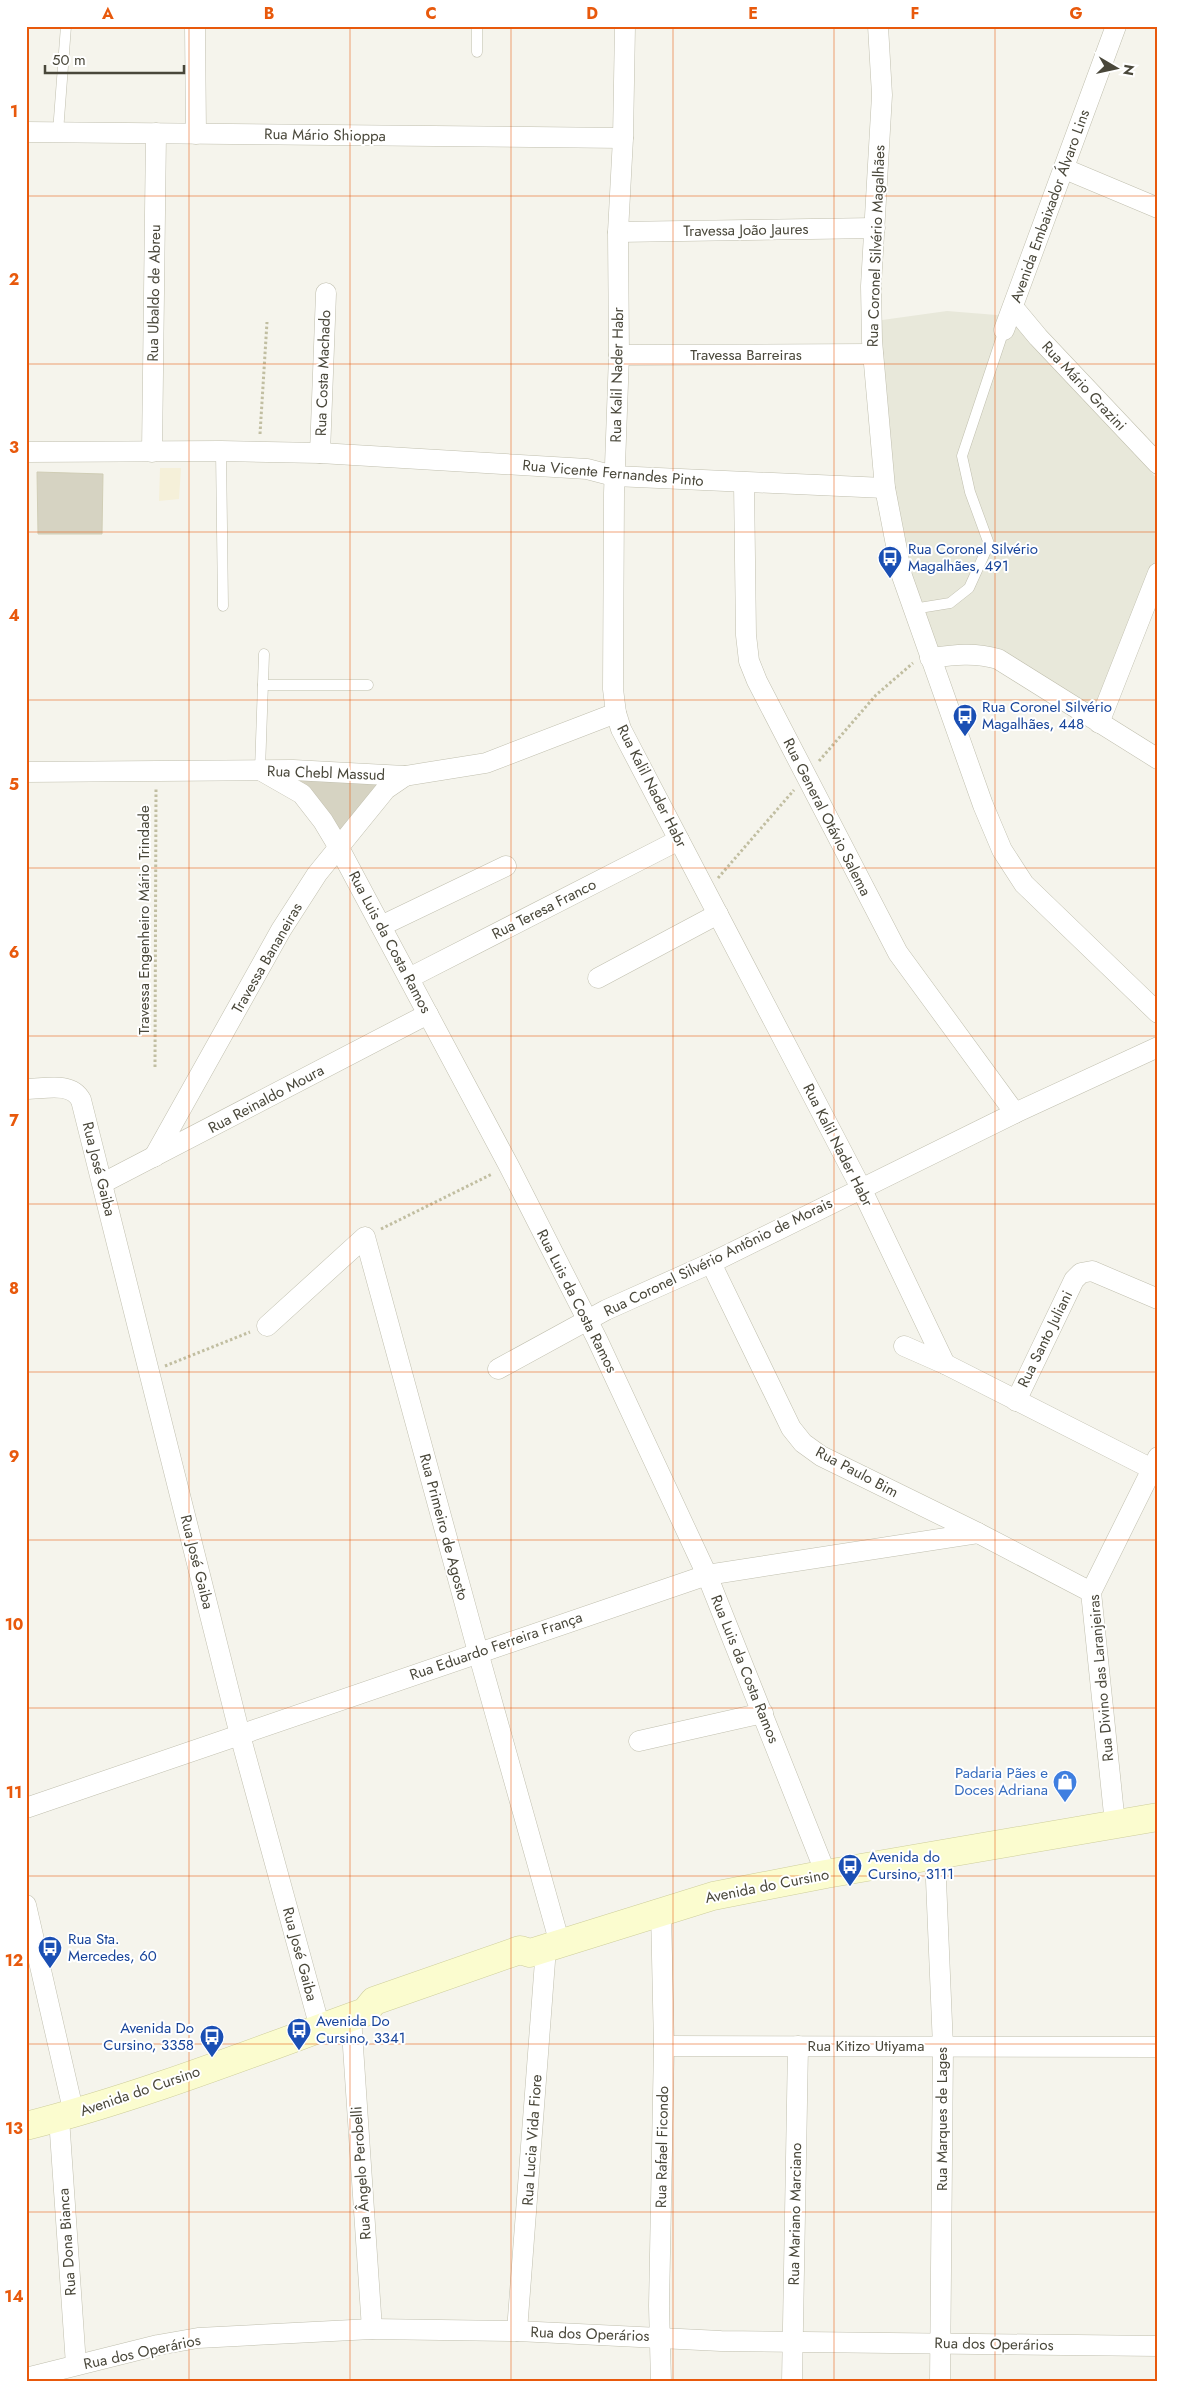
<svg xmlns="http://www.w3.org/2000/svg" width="1184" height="2408" font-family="Jost,sans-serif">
<rect width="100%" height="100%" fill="#f5f4ec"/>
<polygon fill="#e8e8da" points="947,311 1009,316 1094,405 1158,480 1158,563 1142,613 1095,716 1002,651 931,654 888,504 875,321"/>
<polygon fill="#f5f0d9" points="160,468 181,468 179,499 159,501"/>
<g fill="#d6d3c2" stroke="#d0cdb5">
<polygon points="37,472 103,474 102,534 38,534"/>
<polygon points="269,772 404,777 338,845"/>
</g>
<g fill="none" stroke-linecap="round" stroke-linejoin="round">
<defs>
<g id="lane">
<polyline points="477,52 477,26"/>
<polyline points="58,132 66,26"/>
<polyline points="221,451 223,606"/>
<polyline points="913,609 950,603 969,588 989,544 970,492 962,456 1004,330"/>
<polyline points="263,685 368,685"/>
<polyline points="260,770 264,654"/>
</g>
<g id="street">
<polyline points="195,26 196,134"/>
<polyline points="625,26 623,138 618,232 619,355 614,493 613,689 616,713 621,729 861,1188 945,1364"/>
<polyline points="878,26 882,95 871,286 872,341 885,488 902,576 983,805 1002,850 1024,884 1158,1013"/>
<polyline points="26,132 623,138"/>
<polyline points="1065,169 1158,208"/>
<polyline points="618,232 875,228"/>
<polyline points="1013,307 1038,337 1158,464"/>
<polyline points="1004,330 1116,26"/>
<polyline points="619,355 873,354"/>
<polyline points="26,452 221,451 320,453 587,469 614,476 885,488"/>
<polyline points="152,452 156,133"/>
<polyline points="320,453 326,293"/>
<polyline points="744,483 746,635 749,661 757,681 898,953 1015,1113"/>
<path d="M930 658C953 655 975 652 998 659L1158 759"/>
<polyline points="1099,723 1158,573"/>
<polyline points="260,770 302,794 323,821 338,846 509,1166 597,1339 707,1575 826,1874"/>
<polyline points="26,772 293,770 405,776 486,763 616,713"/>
<polyline points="381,926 506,866"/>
<polyline points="409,978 679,840"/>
<polyline points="598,978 718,914"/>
<path d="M26 1089C44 1089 71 1081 81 1100L240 1735 320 2028"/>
<polyline points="154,1157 281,930 317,874 386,789 405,776"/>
<polyline points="103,1183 428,1014"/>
<polyline points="711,1263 791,1428 803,1443 821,1456 978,1533 1091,1592"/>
<polyline points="267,1326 365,1237 478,1652 560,1944"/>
<polyline points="904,1346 945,1364 1158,1472"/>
<polyline points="498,1369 606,1310 711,1263 1015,1113 1158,1047"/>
<polyline points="1016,1401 1074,1280 1081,1273 1092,1271 1158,1299"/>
<polyline points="639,1741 763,1713"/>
<polyline points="26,1808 707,1575 978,1533"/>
<polyline points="1115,1824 1091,1592 1158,1457"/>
<polyline points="935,1856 943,2047 940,2382"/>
<polyline points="26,1905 74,2114"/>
<polyline points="661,1911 664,2046 659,2306 661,2382"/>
<polyline points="351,2017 372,2329"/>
<polyline points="664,2046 1158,2047"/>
<polyline points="59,2118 76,2365"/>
<polyline points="517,2331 546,1948"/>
<polyline points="26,2378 158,2345 198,2338 372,2329 517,2331 721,2341 1158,2346"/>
<polyline points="792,2382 798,2046"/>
</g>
<path id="secondary" d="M26 2126C141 2097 254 2052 365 2012L374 2001 520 1950 530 1953 713 1896 826 1874 1158 1817"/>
</defs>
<use href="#lane" stroke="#c0bfae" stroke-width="11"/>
<use href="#street" stroke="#c0bfae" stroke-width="21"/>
<use href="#secondary" stroke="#cece9c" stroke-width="29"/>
<g stroke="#c1bea1" stroke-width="3" stroke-dasharray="2.5 2.5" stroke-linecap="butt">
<polyline points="260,434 267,322"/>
<polyline points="819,761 876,695 913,663"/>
<polyline points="718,878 794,790"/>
<polyline points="155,1067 156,788"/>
<polyline points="381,1229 492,1174"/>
<polyline points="165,1366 250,1332"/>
</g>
<use href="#lane" stroke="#fff" stroke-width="10"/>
<use href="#street" stroke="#fff" stroke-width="20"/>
<use href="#secondary" stroke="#fbfccf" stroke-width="28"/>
</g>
<path fill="none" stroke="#e8590c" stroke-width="1" stroke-opacity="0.55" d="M189 26V2382M350 26V2382M511 26V2382M673 26V2382M834 26V2382M995 26V2382M26 196H1158M26 364H1158M26 532H1158M26 700H1158M26 868H1158M26 1036H1158M26 1204H1158M26 1372H1158M26 1540H1158M26 1708H1158M26 1876H1158M26 2044H1158M26 2212H1158"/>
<defs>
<symbol id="bus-pin" viewBox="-11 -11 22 30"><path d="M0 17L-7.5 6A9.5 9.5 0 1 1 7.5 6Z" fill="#1a4fb4" stroke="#fff"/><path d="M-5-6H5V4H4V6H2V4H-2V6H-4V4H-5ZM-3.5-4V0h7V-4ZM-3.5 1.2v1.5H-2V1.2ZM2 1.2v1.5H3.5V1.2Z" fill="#fff"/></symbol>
<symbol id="shop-pin" viewBox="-11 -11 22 30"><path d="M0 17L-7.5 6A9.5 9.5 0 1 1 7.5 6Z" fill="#3f7fe0" stroke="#fff"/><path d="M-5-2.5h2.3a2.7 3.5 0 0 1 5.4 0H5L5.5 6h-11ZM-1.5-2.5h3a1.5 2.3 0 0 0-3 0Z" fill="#fff"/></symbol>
</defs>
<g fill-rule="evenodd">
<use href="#bus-pin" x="876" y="544" width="28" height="38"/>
<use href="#bus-pin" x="951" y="702" width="28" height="38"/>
<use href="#shop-pin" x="1051" y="1768" width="28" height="38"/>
<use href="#bus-pin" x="836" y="1852" width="28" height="38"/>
<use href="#bus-pin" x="36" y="1934" width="28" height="38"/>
<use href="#bus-pin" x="285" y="2016" width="28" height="38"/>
<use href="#bus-pin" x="198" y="2023" width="28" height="38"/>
</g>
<g text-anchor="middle" stroke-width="4" stroke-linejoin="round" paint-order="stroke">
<g font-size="15" fill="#49473a" stroke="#fff">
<text transform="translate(325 135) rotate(1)" y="5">Rua Mário Shioppa</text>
<text transform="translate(1050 206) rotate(-70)" y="5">Avenida Embaixador Álvaro Lins</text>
<text transform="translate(746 230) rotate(-1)" y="5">Travessa João Jaures</text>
<text transform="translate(876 246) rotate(-88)" y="5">Rua Coronel Silvério Magalhães</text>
<text transform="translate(154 293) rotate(-89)" y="5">Rua Ubaldo de Abreu</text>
<text x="746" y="360">Travessa Barreiras</text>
<text transform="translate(323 373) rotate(-88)" y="5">Rua Costa Machado</text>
<text transform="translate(617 375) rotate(-89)" y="5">Rua Kalil Nader Habr</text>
<text transform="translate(1084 386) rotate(47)" y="5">Rua Mário Grazini</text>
<text transform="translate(613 473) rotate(5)" y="5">Rua Vicente Fernandes Pinto</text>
<text transform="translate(326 773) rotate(2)" y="5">Rua Chebl Massud</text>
<text transform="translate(652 786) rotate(63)" y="5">Rua Kalil Nader Habr</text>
<text transform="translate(827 817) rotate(63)" y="5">Rua General Otávio Salema</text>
<text transform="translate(544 909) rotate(-27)" y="5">Rua Teresa Franco</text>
<text transform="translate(144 920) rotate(-90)" y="5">Travessa Engenheiro Mário Trindade</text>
<text transform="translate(390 942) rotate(62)" y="5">Rua Luis da Costa Ramos</text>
<text transform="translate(267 958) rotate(-60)" y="5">Travessa Bananeiras</text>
<text transform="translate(266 1099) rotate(-28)" y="5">Rua Reinaldo Moura</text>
<text transform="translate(838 1145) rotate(63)" y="5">Rua Kalil Nader Habr</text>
<text transform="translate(99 1169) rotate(76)" y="5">Rua José Gaiba</text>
<text transform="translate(718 1257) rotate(-26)" y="5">Rua Coronel Silvério Antônio de Morais</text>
<text transform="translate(577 1301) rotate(63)" y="5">Rua Luis da Costa Ramos</text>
<text transform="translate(1045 1339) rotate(-64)" y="5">Rua Santo Juliani</text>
<text transform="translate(857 1472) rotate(28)" y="5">Rua Paulo Bim</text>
<text transform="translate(444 1527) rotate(75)" y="5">Rua Primeiro de Agosto</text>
<text transform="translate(197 1562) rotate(76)" y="5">Rua José Gaiba</text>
<text transform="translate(496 1646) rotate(-19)" y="5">Rua Eduardo Ferreira França</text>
<text transform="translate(745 1669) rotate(68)" y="5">Rua Luis da Costa Ramos</text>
<text transform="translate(1101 1678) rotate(-95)" y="5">Rua Divino das Laranjeiras</text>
<text transform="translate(767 1886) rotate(-11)" y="5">Avenida do Cursino</text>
<text transform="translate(300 1954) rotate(75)" y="5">Rua José Gaiba</text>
<text x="866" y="2051">Rua Kitizo Utiyama</text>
<text transform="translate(140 2091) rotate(-19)" y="5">Avenida do Cursino</text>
<text transform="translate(942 2119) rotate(-90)" y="5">Rua Marques de Lages</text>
<text transform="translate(532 2140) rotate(-86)" y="5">Rua Lucia Vida Fiore</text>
<text transform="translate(662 2147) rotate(-89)" y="5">Rua Rafael Ficondo</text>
<text transform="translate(361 2173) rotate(-94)" y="5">Rua Ângelo Perobelli</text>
<text transform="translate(795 2214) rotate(-89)" y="5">Rua Mariano Marciano</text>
<text transform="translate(67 2242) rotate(-94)" y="5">Rua Dona Bianca</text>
<text transform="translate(590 2334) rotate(2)" y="5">Rua dos Operários</text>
<text transform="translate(994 2344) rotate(1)" y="5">Rua dos Operários</text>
<text transform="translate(142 2352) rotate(-12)" y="5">Rua dos Operários</text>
</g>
<g font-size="15" fill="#164399" stroke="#fff" text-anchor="start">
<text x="908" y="554">Rua Coronel Silvério<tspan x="908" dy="17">Magalhães, 491</tspan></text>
<text x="982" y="712">Rua Coronel Silvério<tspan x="982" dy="17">Magalhães, 448</tspan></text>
<text x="868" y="1862">Avenida do<tspan x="868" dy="17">Cursino, 3111</tspan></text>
<text x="68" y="1944">Rua Sta.<tspan x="68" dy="17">Mercedes, 60</tspan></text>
<text x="316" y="2026">Avenida Do<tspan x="316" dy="17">Cursino, 3341</tspan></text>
<text x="194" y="2033" text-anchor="end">Avenida Do<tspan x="194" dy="17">Cursino, 3358</tspan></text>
</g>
<g font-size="15" fill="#366cbe" stroke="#fff" text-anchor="end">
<text x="1048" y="1778">Padaria Pães e<tspan x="1048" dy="17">Doces Adriana</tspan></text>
</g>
</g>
<rect width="1184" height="2408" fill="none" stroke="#ffffff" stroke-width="55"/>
<g transform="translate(1116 68) rotate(99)" stroke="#ffffff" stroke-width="4" paint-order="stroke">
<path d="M0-4L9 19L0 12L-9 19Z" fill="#49473a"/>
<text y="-8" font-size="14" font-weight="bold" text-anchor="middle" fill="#49473a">N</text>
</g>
<path d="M45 65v8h139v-8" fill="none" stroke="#49473a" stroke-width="2.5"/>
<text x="52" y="65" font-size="15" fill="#49473a" stroke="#ffffff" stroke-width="4" paint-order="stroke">50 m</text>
<rect x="28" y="28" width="1128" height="2352" fill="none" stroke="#e8590c" stroke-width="2"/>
<g font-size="16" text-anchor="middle" font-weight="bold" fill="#e8590c">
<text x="108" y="19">A</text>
<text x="269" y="19">B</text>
<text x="431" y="19">C</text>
<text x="592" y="19">D</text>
<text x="753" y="19">E</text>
<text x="915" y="19">F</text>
<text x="1076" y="19">G</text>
<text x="14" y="117">1</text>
<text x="14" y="285">2</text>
<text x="14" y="453">3</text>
<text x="14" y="621">4</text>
<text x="14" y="790">5</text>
<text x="14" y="958">6</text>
<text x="14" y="1126">7</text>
<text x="14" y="1294">8</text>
<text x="14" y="1462">9</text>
<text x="14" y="1630">10</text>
<text x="14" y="1798">11</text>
<text x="14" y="1966">12</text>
<text x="14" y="2134">13</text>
<text x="14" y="2302">14</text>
</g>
</svg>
